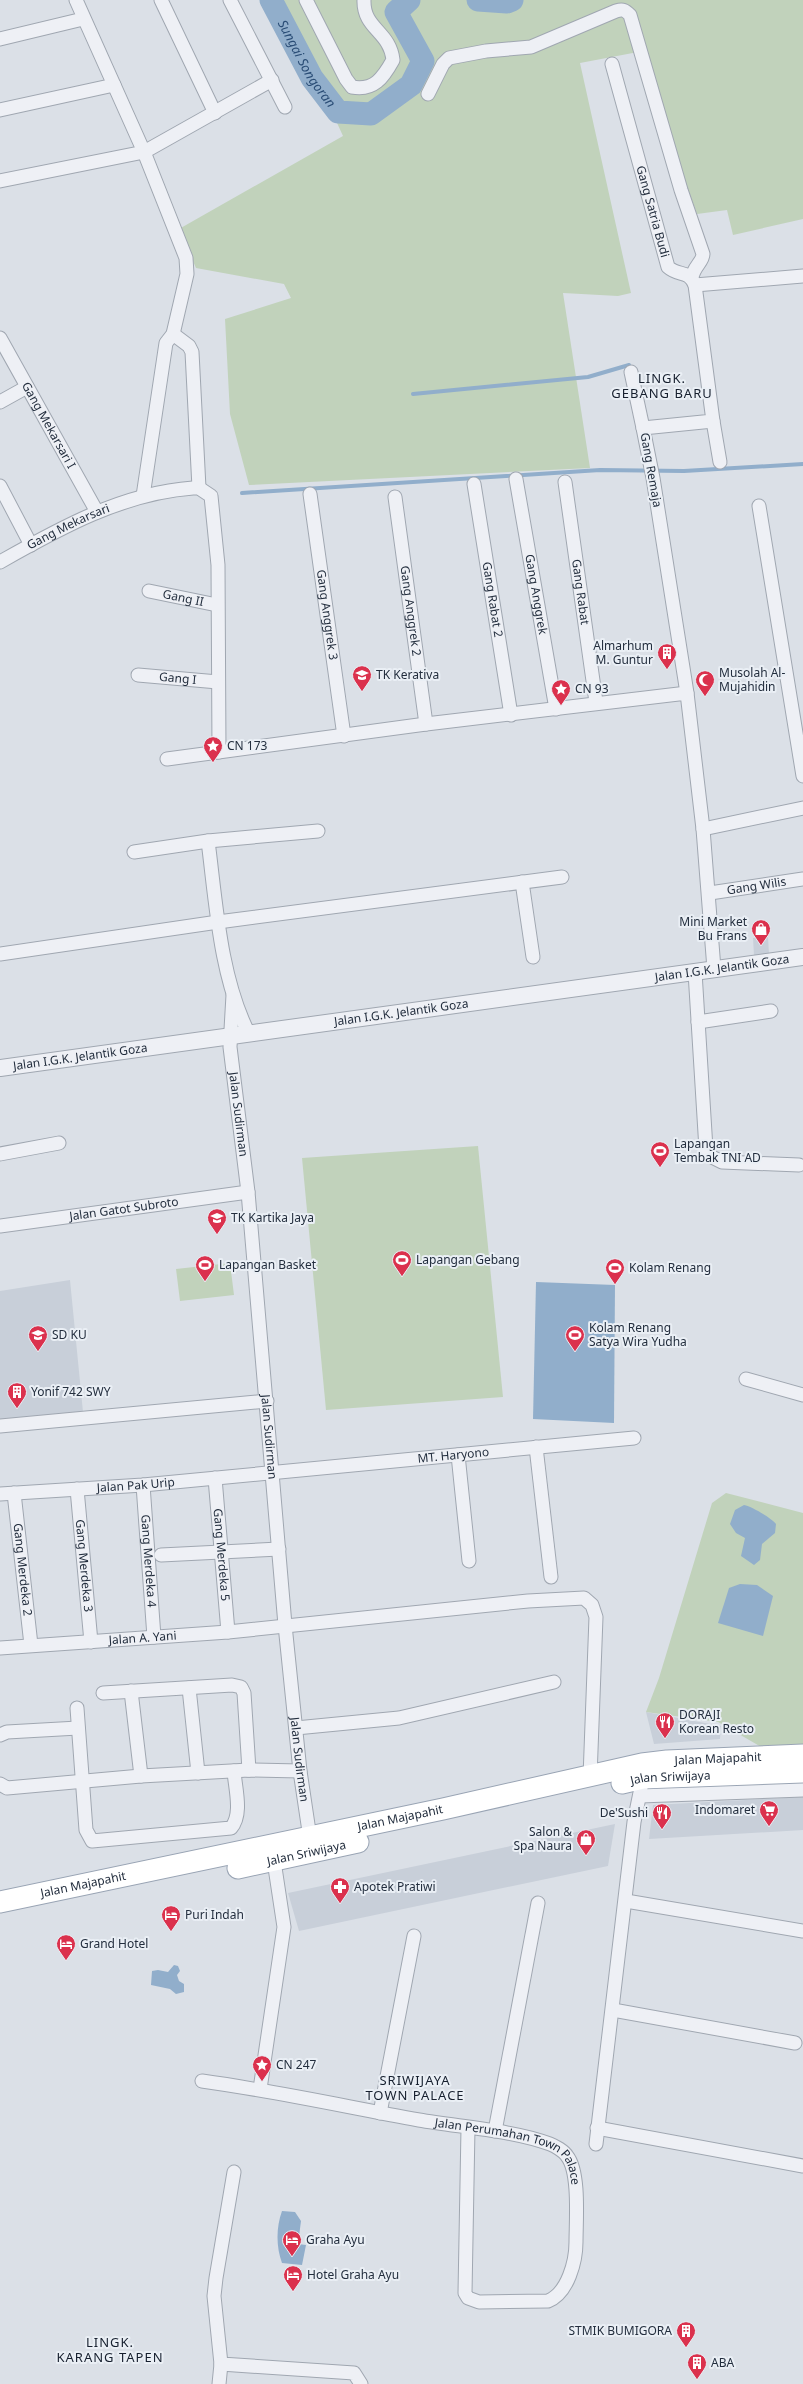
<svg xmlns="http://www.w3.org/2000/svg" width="803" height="2384" font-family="'Noto Sans',sans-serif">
<rect width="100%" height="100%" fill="#dbe0e7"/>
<g fill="#c8cfd9">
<polygon points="768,937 769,954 754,956 753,938"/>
<polygon points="70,1280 83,1412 0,1423 0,1291"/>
<polygon points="646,1712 721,1726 720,1739 654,1744"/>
<polygon points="803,1797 803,1830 649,1839 653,1805"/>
<polygon points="615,1824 608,1866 299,1931 288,1893"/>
</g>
<g fill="#c1d2bb">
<polygon points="281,0 803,0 803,219 733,235 727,210 697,214 638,52 580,63 631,293 618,296 563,293 590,468 249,485 230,414 225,319 291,298 284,284 196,268 179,229 343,136"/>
<polygon points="478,1146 503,1397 326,1410 302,1158"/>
<polygon points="230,1263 234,1295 180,1301 176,1269"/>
<polygon points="726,1493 803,1513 803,1744 763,1748 718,1722 646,1712 659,1678 712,1503"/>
</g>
<g fill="#91aecb">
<polygon points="536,1282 615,1285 614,1423 533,1419"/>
<path d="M744 1505C753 1507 771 1518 776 1524L775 1533 762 1544 760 1560 754 1565 741 1556 745 1538 736 1533 730 1524 735 1510Z"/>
<polygon points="740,1584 757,1585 773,1596 763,1636 718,1623 729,1588"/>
<polygon points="174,1965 178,1966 180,1971 177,1975 179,1981 184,1984 184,1992 176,1994 170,1989 151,1985 152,1971 158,1970 168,1972"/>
<path d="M282 2211 295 2212 301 2221 298 2244 306 2245 302 2265 282 2263C276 2247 276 2227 282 2211Z"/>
</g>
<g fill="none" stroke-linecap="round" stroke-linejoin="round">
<g stroke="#91aecb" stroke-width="4">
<polyline points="413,394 588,377 629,365"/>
<polyline points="242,493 600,470 684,471 803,464"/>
</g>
<g stroke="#91aecb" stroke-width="23">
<path id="s1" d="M271 0 312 78 338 112 371 114 411 85 423 61 396 12 409 0"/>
<polyline points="478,0 507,2 512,0"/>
</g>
<defs>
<g id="minor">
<polyline points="76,0 144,152 186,258 187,274 173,334 166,343 143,496"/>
<polyline points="161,0 215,113"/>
<polyline points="230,0 285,107"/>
<path d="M306 0 346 79 352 87C374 91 383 78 393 60 390 31 363 29 364 0"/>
<polyline points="0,39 83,19"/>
<path id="s2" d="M612 64 668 267C679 277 688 269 695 285L803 276"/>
<path d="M428 94 443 64 449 58 486 51 531 47 616 11C623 9 625 10 630 15L681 190 703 254C703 262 693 267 692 278"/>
<polyline points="0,110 114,85"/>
<polyline points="0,181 144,152 272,80"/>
<polyline points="173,334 189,346 192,352 199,488"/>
<path id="s3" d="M0 338 97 512"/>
<polyline points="631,372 643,428"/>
<polyline points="0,402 27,387"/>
<polyline points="713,421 720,462"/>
<path id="s4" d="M516 479 556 709"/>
<path id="s5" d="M565 482 596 702"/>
<path id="s6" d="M474 484 511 715"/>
<polyline points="0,486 31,545"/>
<path id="s7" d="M310 494 344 736"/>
<path id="s8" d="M395 497 426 724"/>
<polyline points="759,506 803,776"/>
<path id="s9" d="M0 562C60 528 123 493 193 488H199L211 496 218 565 219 752"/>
<path id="s10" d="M149 591 217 605"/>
<path id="s11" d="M138 675 218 682"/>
<polyline points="687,693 653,478 643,428 713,421 695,285"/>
<polyline points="167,759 426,724 687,693 703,829 714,969"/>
<polyline points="703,829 803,808"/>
<path d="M208 841C216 903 220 976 248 1032"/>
<polyline points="134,852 208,841 318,831"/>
<polyline points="522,882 533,957"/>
<path id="s12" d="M710 893 803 879"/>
<polyline points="0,954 218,922 562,877"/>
<polyline points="695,972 706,1149 710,1156 722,1162 799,1165"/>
<path id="s13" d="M233 995 230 1047 248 1192 285 1625 300 1771 310 1838"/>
<polyline points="698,1022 771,1011"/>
<polyline points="0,1154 59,1143"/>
<path id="s14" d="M0 1226 248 1192"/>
<polyline points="746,1379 803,1395"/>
<polyline points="0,1426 267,1401"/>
<polyline points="536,1447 551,1577"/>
<polyline points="458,1455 469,1561"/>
<path id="s15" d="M215 1478 228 1632"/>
<path id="s16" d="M143 1485 154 1637"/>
<path id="s17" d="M77 1489 91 1642"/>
<path id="s18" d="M14 1493 31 1645"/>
<path id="s19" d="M0 1494 143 1485 634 1438"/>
<polyline points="161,1555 279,1549"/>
<path id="s20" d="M0 1648 228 1632 528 1601 584 1598 592 1605 596 1617 590 1777"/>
<polyline points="189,1688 198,1773"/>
<polyline points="131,1691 141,1776"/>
<polyline points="103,1693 232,1685 241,1687 244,1693 249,1770"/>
<path d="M77 1708 86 1830 92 1841 231 1828C243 1814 235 1788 234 1771"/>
<polyline points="296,1728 399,1718 554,1682"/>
<polyline points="0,1735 7,1732 78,1728"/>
<polyline points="0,1784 7,1788 141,1776 249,1770 300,1771"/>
<polyline points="640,1796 803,1790"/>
<polyline points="626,1901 803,1931"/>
<polyline points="613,2010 795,2043"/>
<path id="s21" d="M202 2081C275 2091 347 2107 419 2120 459 2127 513 2130 550 2144 555 2146 564 2151 567 2156 580 2172 576 2221 576 2242 576 2261 568 2293 548 2301L479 2302 468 2298 465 2293 468 2128"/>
<polyline points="260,2089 284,1927 274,1861"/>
<polyline points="380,2113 414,1936"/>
<polyline points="597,2128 803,2166"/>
<polyline points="495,2131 538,1903"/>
<polyline points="596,2144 634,1822 643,1778"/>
<polyline points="234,2172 216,2278 214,2296 221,2364 354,2373 361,2384"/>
<polyline points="219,2384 221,2364"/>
</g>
<g id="tertiary">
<path id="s22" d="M0 1068 803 957"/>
</g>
<g id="primary">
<path id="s23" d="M622 1783 643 1778 803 1772"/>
<path id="s24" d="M238 1868 358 1842"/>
<path id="s25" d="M0 1902 443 1809 642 1764 667 1761 803 1755"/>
</g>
</defs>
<use href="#minor" stroke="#a0a7b1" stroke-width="15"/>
<use href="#tertiary" stroke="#a0a7b1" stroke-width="18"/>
<use href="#primary" stroke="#99a4b4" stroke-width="23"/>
<use href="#minor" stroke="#eef0f5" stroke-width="13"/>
<use href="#tertiary" stroke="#eef0f5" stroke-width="16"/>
<use href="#primary" stroke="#fff" stroke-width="21"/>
</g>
<defs>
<symbol id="building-pin" viewBox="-11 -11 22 30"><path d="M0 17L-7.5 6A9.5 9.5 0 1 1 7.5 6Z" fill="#db314d" stroke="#eaeff5"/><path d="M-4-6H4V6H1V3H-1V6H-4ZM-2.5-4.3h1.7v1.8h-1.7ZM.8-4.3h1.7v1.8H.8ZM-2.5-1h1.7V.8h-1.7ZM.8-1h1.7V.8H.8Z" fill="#fff"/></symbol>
<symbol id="school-pin" viewBox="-11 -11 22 30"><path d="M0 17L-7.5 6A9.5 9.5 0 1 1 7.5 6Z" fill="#db314d" stroke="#eaeff5"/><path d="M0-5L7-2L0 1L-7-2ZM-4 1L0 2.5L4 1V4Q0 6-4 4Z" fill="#fff"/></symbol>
<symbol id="mosque-pin" viewBox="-11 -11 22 30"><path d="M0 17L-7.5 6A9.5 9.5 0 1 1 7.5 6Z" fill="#db314d" stroke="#eaeff5"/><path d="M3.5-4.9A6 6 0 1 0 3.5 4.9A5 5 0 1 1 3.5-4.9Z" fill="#fff"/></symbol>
<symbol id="sight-pin" viewBox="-11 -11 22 30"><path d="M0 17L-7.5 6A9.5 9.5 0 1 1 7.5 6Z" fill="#db314d" stroke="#eaeff5"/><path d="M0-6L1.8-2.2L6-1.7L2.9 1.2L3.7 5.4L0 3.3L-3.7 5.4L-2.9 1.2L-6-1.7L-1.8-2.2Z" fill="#fff"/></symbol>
<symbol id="shop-pin" viewBox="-11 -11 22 30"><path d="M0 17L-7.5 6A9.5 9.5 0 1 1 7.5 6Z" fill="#db314d" stroke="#eaeff5"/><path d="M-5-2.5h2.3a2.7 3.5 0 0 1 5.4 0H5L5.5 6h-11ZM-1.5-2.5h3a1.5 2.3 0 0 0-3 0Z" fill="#fff"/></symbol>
<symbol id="stadium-pin" viewBox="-11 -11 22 30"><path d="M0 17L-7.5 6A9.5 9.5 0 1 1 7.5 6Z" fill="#db314d" stroke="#eaeff5"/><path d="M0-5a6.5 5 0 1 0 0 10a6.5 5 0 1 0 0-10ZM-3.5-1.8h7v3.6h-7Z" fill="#fff"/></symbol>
<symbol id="restaurant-pin" viewBox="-11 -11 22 30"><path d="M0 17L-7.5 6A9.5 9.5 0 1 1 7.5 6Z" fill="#db314d" stroke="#eaeff5"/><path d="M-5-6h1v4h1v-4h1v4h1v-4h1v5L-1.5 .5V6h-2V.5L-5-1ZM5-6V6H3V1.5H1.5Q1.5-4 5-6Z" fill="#fff"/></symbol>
<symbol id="supermarket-pin" viewBox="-11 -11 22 30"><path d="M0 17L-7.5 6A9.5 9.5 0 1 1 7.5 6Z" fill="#db314d" stroke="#eaeff5"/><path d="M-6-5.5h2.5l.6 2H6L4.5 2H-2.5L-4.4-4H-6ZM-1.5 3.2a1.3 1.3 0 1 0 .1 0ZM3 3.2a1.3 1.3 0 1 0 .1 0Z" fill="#fff"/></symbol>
<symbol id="pharmacy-pin" viewBox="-11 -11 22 30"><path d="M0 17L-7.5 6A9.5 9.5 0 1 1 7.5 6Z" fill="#db314d" stroke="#eaeff5"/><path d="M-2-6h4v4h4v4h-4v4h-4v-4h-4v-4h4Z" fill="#fff"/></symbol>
<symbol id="hotel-pin" viewBox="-11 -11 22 30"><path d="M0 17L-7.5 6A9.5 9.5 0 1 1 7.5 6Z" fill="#db314d" stroke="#eaeff5"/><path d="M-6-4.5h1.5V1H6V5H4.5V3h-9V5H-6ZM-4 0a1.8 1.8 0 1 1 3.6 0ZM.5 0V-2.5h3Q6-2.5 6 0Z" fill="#fff"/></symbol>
</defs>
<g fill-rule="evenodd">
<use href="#building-pin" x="656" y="642" width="22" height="30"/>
<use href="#school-pin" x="351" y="664" width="22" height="30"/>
<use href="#mosque-pin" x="694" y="669" width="22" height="30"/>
<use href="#sight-pin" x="550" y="678" width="22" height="30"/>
<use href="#sight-pin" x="202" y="735" width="22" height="30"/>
<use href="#shop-pin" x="750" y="918" width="22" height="30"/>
<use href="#stadium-pin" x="649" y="1140" width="22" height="30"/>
<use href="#school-pin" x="206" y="1207" width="22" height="30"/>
<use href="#stadium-pin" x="391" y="1249" width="22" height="30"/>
<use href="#stadium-pin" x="194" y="1254" width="22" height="30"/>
<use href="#stadium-pin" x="604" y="1257" width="22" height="30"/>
<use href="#school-pin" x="27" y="1324" width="22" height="30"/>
<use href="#stadium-pin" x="564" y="1324" width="22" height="30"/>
<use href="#building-pin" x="6" y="1381" width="22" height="30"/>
<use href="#restaurant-pin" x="654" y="1711" width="22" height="30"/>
<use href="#supermarket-pin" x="758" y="1799" width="22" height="30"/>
<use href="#restaurant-pin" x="651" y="1802" width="22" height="30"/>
<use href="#shop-pin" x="575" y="1828" width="22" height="30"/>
<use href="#pharmacy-pin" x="329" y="1876" width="22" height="30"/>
<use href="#hotel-pin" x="160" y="1904" width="22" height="30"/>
<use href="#hotel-pin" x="55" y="1933" width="22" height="30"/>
<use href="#sight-pin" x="251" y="2054" width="22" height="30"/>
<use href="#hotel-pin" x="281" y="2229" width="22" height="30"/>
<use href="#hotel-pin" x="282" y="2264" width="22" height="30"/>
<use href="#building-pin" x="675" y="2320" width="22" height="30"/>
<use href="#building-pin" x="686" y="2352" width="22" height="30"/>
</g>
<g text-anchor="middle" stroke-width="4" stroke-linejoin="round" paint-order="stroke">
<g font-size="12" fill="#232e3e" stroke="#eaeff5">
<text dy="4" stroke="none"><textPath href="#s2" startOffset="153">Gang Satria Budi</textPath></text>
<text dy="4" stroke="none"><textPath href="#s3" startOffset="100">Gang Mekarsari I</textPath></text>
<text transform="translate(651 470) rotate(80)" y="4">Gang Remaja</text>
<text dy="4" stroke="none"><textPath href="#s9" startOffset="77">Gang Mekarsari</textPath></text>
<text dy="4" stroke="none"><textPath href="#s5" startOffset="111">Gang Rabat</textPath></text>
<text dy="4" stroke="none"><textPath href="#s4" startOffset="117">Gang Anggrek</textPath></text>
<text dy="4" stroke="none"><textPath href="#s10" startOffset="35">Gang II</textPath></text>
<text dy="4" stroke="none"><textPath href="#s6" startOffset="117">Gang Rabat 2</textPath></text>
<text dy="4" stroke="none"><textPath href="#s8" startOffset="115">Gang Anggrek 2</textPath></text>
<text dy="4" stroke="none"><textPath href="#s7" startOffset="122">Gang Anggrek 3</textPath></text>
<text dy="4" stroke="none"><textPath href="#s11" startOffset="40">Gang I</textPath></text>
<text dy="4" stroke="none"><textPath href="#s12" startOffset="47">Gang Wilis</textPath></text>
<text dy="4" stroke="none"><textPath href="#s22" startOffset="729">Jalan I.G.K. Jelantik Goza</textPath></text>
<text dy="4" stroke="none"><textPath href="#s22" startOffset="405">Jalan I.G.K. Jelantik Goza</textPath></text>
<text dy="4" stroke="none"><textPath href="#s22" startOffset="81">Jalan I.G.K. Jelantik Goza</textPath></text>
<text dy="4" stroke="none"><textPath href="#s13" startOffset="120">Jalan Sudirman</textPath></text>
<text dy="4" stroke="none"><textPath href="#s14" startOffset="125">Jalan Gatot Subroto</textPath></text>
<text dy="4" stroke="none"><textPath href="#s13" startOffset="444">Jalan Sudirman</textPath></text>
<text dy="4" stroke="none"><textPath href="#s19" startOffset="455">MT. Haryono</textPath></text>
<text dy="4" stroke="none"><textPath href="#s19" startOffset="136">Jalan Pak Urip</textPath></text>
<text dy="4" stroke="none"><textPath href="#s15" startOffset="77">Gang Merdeka 5</textPath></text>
<text dy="4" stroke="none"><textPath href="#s16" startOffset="76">Gang Merdeka 4</textPath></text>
<text dy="4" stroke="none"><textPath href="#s17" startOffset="77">Gang Merdeka 3</textPath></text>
<text dy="4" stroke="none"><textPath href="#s18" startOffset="77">Gang Merdeka 2</textPath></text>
<text dy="4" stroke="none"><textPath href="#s20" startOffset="143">Jalan A. Yani</textPath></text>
<text dy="4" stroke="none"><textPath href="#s25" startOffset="733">Jalan Majapahit</textPath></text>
<text dy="4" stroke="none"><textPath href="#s13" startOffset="768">Jalan Sudirman</textPath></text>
<text dy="4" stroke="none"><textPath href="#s23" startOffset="49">Jalan Sriwijaya</textPath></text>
<text dy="4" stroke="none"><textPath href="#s25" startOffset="409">Jalan Majapahit</textPath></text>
<text dy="4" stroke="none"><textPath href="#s24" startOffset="70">Jalan Sriwijaya</textPath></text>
<text dy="4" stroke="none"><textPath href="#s25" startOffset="85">Jalan Majapahit</textPath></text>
<text dy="4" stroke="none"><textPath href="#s21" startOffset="321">Jalan Perumahan Town Palace</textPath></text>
</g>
<g font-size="12" fill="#232e3e" stroke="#eaeff5" text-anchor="start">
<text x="653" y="650" text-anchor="end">Almarhum<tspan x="653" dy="14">M. Guntur</tspan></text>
<text x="719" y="677">Musolah Al-<tspan x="719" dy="14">Mujahidin</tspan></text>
<text x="376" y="679">TK Kerativa</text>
<text x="575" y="693">CN 93</text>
<text x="227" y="750">CN 173</text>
<text x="747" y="926" text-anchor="end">Mini Market<tspan x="747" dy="14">Bu Frans</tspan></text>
<text x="674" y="1148">Lapangan<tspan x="674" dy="14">Tembak TNI AD</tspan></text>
<text x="231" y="1222">TK Kartika Jaya</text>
<text x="416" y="1264">Lapangan Gebang</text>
<text x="219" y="1269">Lapangan Basket</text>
<text x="629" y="1272">Kolam Renang</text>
<text x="589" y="1332">Kolam Renang<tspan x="589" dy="14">Satya Wira Yudha</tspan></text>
<text x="52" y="1339">SD KU</text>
<text x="31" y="1396">Yonif 742 SWY</text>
<text x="679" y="1719">DORAJI<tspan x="679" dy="14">Korean Resto</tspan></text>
<text x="755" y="1814" text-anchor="end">Indomaret</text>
<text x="648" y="1817" text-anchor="end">De'Sushi</text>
<text x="572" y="1836" text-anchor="end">Salon &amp;<tspan x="572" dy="14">Spa Naura</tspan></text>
<text x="354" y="1891">Apotek Pratiwi</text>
<text x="185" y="1919">Puri Indah</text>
<text x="80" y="1948">Grand Hotel</text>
<text x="276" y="2069">CN 247</text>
<text x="306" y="2244">Graha Ayu</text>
<text x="307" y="2279">Hotel Graha Ayu</text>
<text x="672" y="2335" text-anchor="end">STMIK BUMIGORA</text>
<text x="711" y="2367">ABA</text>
</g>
<g font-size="13" font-style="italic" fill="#2a4d76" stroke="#eaeff5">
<text dy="5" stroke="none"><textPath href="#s1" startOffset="73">Sungai Songoran</textPath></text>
</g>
<g font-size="13" letter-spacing="1" fill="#161f2e" stroke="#eaeff5">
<text x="662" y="383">LINGK.<tspan x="662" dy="15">GEBANG BARU</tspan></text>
<text x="415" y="2085">SRIWIJAYA<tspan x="415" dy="15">TOWN PALACE</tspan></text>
<text x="110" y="2347">LINGK.<tspan x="110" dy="15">KARANG TAPEN</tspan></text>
</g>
</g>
</svg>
